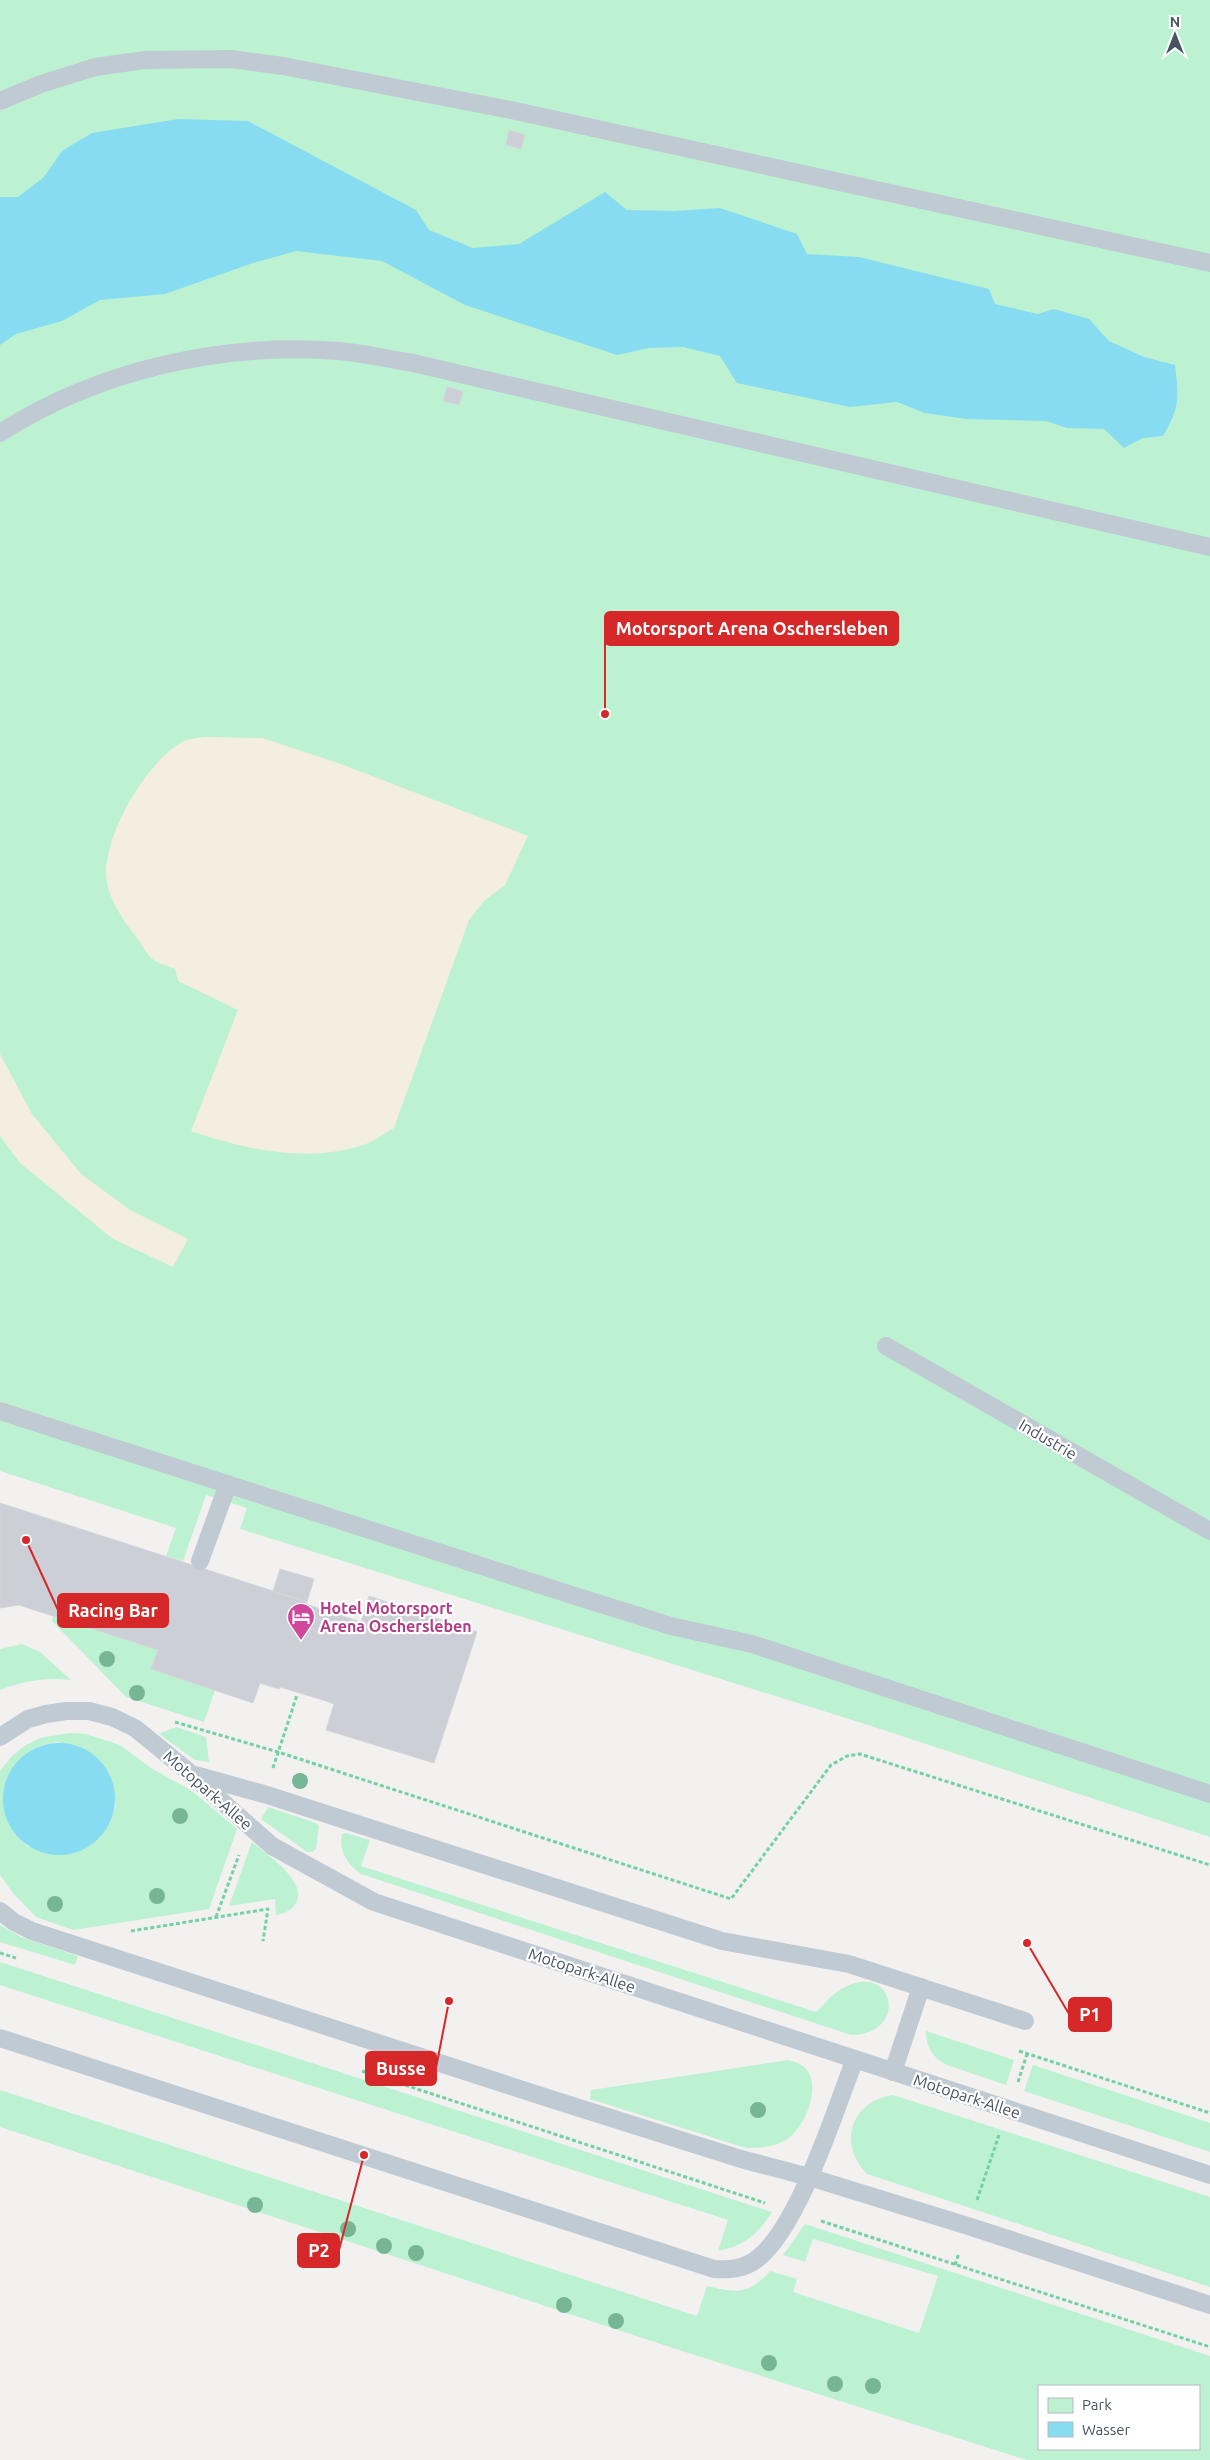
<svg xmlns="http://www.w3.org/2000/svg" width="1210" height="2460" font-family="Ubuntu,sans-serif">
<rect width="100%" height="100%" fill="#f3f0f0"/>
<g fill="#bcf2d1" fill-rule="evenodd">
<polygon points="0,0 1210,0 1210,1837 865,1724 240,1529 247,1508 206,1495 183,1561 166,1556 176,1528 0,1471"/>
<polygon points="53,1616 158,1650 152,1669 215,1690 204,1722 126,1697 52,1621"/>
<path d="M22 1644 40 1652 71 1680C47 1677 23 1681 0 1690V1649Z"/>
<polygon points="176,1727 206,1737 209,1762 195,1760 159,1734"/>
<path d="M69 1733 86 1734 120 1745 151 1768 192 1791 237 1829 209 1909 73 1930 36 1917 13 1893 0 1875V1771L12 1756 26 1745 40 1738ZM59 1742 116 1805 110 1823 99 1839 28 1847C2 1823 0 1799 14 1768 28 1749 36 1745 59 1742Z"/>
<polygon points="268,1807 316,1823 319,1826 316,1849 312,1852 307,1852 261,1819"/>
<path d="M346 1833 370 1840 361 1866 816 2012C825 2004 833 1992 845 1987 896 1962 908 2035 851 2035L361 1874C348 1865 338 1851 342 1834Z"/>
<path d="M252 1842C267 1855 308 1881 296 1903 291 1911 285 1913 276 1915L275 1899 229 1906Z"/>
<polygon points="0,1925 21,1937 78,1956 75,1965 0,1942"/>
<path d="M0 1962 772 2212C758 2234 744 2246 718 2251L728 2220 0 1985Z"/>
<path d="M926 2031 1014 2060 1006 2085 947 2065C932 2057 926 2047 926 2031Z"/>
<path d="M788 2060C794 2062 801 2063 805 2068 822 2085 806 2124 790 2137 777 2147 761 2148 746 2148L590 2099 591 2090Z"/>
<polygon points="1033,2065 1210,2123 1210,2152 1024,2091"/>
<path d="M0 2090 697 2316 707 2286C736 2293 749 2295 770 2271L797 2279 793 2292 919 2333 938 2276 813 2239 805 2262 783 2255 805 2224 1210 2356V2460H1027L679 2350 0 2127ZM1199 2386V2449H1039V2386Z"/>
<path d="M893 2095 1210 2197V2287L867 2174C837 2144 851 2101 893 2095Z"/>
</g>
<g fill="#f4eee0">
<path d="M204 737 262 738 338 763 528 836 505 885 484 901 469 920 394 1128C382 1135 370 1144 357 1147 303 1162 243 1149 191 1131L238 1010 178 981 175 969C168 966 157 963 151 958 147 954 143 947 140 942 124 921 106 898 106 871 107 830 147 762 182 742 188 739 197 738 204 737Z"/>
<polygon points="0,1054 32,1114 81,1174 130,1210 188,1239 173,1267 113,1239 20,1163 0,1136"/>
</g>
<g fill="#87dcf2">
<path d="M178 119 248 121 416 210 429 230 473 248 519 244 605 192 627 210 673 211 720 208 797 234 807 254 859 257 989 289 995 304 1038 314 1054 309 1089 319 1109 341 1144 357 1175 365C1179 398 1180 407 1163 436L1143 438 1124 448 1104 429 1067 428 1046 421 966 419 925 413 897 402 850 407 737 383 720 356 683 347 649 348 617 355 465 305 382 261 296 251 253 263 165 294 100 300 62 321 16 334 0 345V197H18L44 177 62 151 92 133Z"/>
<circle cx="59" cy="1799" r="56"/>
</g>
<g fill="#cccfd5" stroke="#d4d6dc">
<polygon points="509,130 525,135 521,149 506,145"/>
<polygon points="447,387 463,391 459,405 443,401"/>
<polygon points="0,1503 307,1602 306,1604 361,1622 369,1596 477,1632 434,1763 326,1730 334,1704 326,1701 280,1687 279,1689 260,1683 253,1703 151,1669 158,1650 19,1605 0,1608"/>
<polygon points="280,1569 314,1579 307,1602 273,1591"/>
</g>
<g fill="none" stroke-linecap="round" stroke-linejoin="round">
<g stroke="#72d2a3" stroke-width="3" stroke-dasharray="4 2.5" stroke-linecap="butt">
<polyline points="175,1722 278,1752 731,1899 831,1765 847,1756 860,1754 1210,1865"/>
<polyline points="273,1768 297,1695"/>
<polyline points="216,1917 239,1855"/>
<polyline points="131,1931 268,1909 263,1941"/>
<polyline points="0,1953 16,1958"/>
<polyline points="1019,2051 1210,2113"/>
<polyline points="362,2071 765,2203"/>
<polyline points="1018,2082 1027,2054"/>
<polyline points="977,2200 999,2135"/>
<polyline points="821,2221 1210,2347"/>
<polyline points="955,2265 959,2253"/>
</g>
<g stroke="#c0cad3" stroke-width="18">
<polyline points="0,101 41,84 95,67 145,60 231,59 283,66 511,110 1210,263"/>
<path d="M0 433C98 370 223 342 338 351 363 353 389 359 413 363L1210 547"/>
<polyline points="886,1346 1210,1531"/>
<polyline points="0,1411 575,1596 671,1626 752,1644 1210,1794"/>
<polyline points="200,1561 228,1484"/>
<polyline points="0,1737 28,1719 46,1714 66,1711 89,1711 112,1717 135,1728 190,1773 272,1846 374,1902 1210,2175"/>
<polyline points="195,1775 264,1794 722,1941 849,1964 1025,2021"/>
<polyline points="0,1911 14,1922 32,1931 554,2100 741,2159 809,2177 968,2226 1210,2305"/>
<path d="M0 2038 714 2269C730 2270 744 2269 757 2259 799 2227 835 2110 855 2059"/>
<polyline points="893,2072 921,1987"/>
</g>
</g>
<g fill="#77b695">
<circle cx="107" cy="1659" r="8"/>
<circle cx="137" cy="1693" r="8"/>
<circle cx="300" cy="1781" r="8"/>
<circle cx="180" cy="1816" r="8"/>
<circle cx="157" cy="1896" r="8"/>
<circle cx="55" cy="1904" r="8"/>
<circle cx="758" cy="2110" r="8"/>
<circle cx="255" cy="2205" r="8"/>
<circle cx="348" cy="2229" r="8"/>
<circle cx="384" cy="2246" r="8"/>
<circle cx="416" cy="2253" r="8"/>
<circle cx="564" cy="2305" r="8"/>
<circle cx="616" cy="2321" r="8"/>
<circle cx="769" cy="2363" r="8"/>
<circle cx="835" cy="2384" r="8"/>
<circle cx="873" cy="2386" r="8"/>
</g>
<defs>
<symbol id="hotel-pin" viewBox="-11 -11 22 30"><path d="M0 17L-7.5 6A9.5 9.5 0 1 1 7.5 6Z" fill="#d1479c" stroke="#fff"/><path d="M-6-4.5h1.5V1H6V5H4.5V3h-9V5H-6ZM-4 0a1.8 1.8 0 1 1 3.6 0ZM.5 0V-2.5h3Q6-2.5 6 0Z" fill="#fff"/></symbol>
</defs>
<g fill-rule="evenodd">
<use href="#hotel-pin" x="285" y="1601" width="32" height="43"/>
</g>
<g text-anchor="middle" stroke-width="4.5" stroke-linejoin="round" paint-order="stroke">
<g font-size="16" fill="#47535f" stroke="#fff">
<text transform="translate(1048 1439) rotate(30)" y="6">Industrie</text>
<text transform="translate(208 1790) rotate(41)" y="6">Motopark-Allee</text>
<text transform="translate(582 1970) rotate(18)" y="6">Motopark-Allee</text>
<text transform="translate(967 2096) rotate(18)" y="6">Motopark-Allee</text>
</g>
<g font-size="16" font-weight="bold" fill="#b23c85" stroke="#fff" text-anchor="start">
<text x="320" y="1614">Hotel Motorsport<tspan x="320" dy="18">Arena Oschersleben</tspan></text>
</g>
</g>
<path fill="none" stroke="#d62828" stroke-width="2" d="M605 714L605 628M26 1540L58 1610M1027 1943L1069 2014M449 2001L436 2068M364 2155L339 2250"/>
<g fill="#d62828" stroke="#fff" stroke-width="2">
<circle cx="605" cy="714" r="5"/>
<circle cx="26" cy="1540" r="5"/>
<circle cx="1027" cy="1943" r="5"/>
<circle cx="449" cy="2001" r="5"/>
<circle cx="364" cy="2155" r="5"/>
</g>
<g fill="#d62828" stroke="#d62828" stroke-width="2">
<rect x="605" y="612" width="293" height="33" rx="5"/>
<rect x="58" y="1594" width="110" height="33" rx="5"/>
<rect x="1069" y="1998" width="42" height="33" rx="5"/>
<rect x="366" y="2052" width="70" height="33" rx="5"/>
<rect x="298" y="2234" width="41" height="33" rx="5"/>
</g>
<g font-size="18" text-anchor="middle" font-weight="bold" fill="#fff">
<text x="752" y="635">Motorsport Arena Oschersleben</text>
<text x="113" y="1617">Racing Bar</text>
<text x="1090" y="2021">P1</text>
<text x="401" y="2075">Busse</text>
<text x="319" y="2257">P2</text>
</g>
<rect x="1038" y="2385" width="162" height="65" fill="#ffffff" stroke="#b5babf"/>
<rect x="1048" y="2398" width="25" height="15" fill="#bcf2d1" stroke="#b5babf"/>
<text x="1082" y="2410" font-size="15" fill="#47535f">Park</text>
<rect x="1048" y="2422" width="25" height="15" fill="#87dcf2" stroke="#b5babf"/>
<text x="1082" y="2435" font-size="15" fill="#47535f">Wasser</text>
<g transform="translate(1175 35)" stroke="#ffffff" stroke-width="4" paint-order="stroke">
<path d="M0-4L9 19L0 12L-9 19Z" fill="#47535f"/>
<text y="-8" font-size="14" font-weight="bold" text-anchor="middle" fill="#47535f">N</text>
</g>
</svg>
